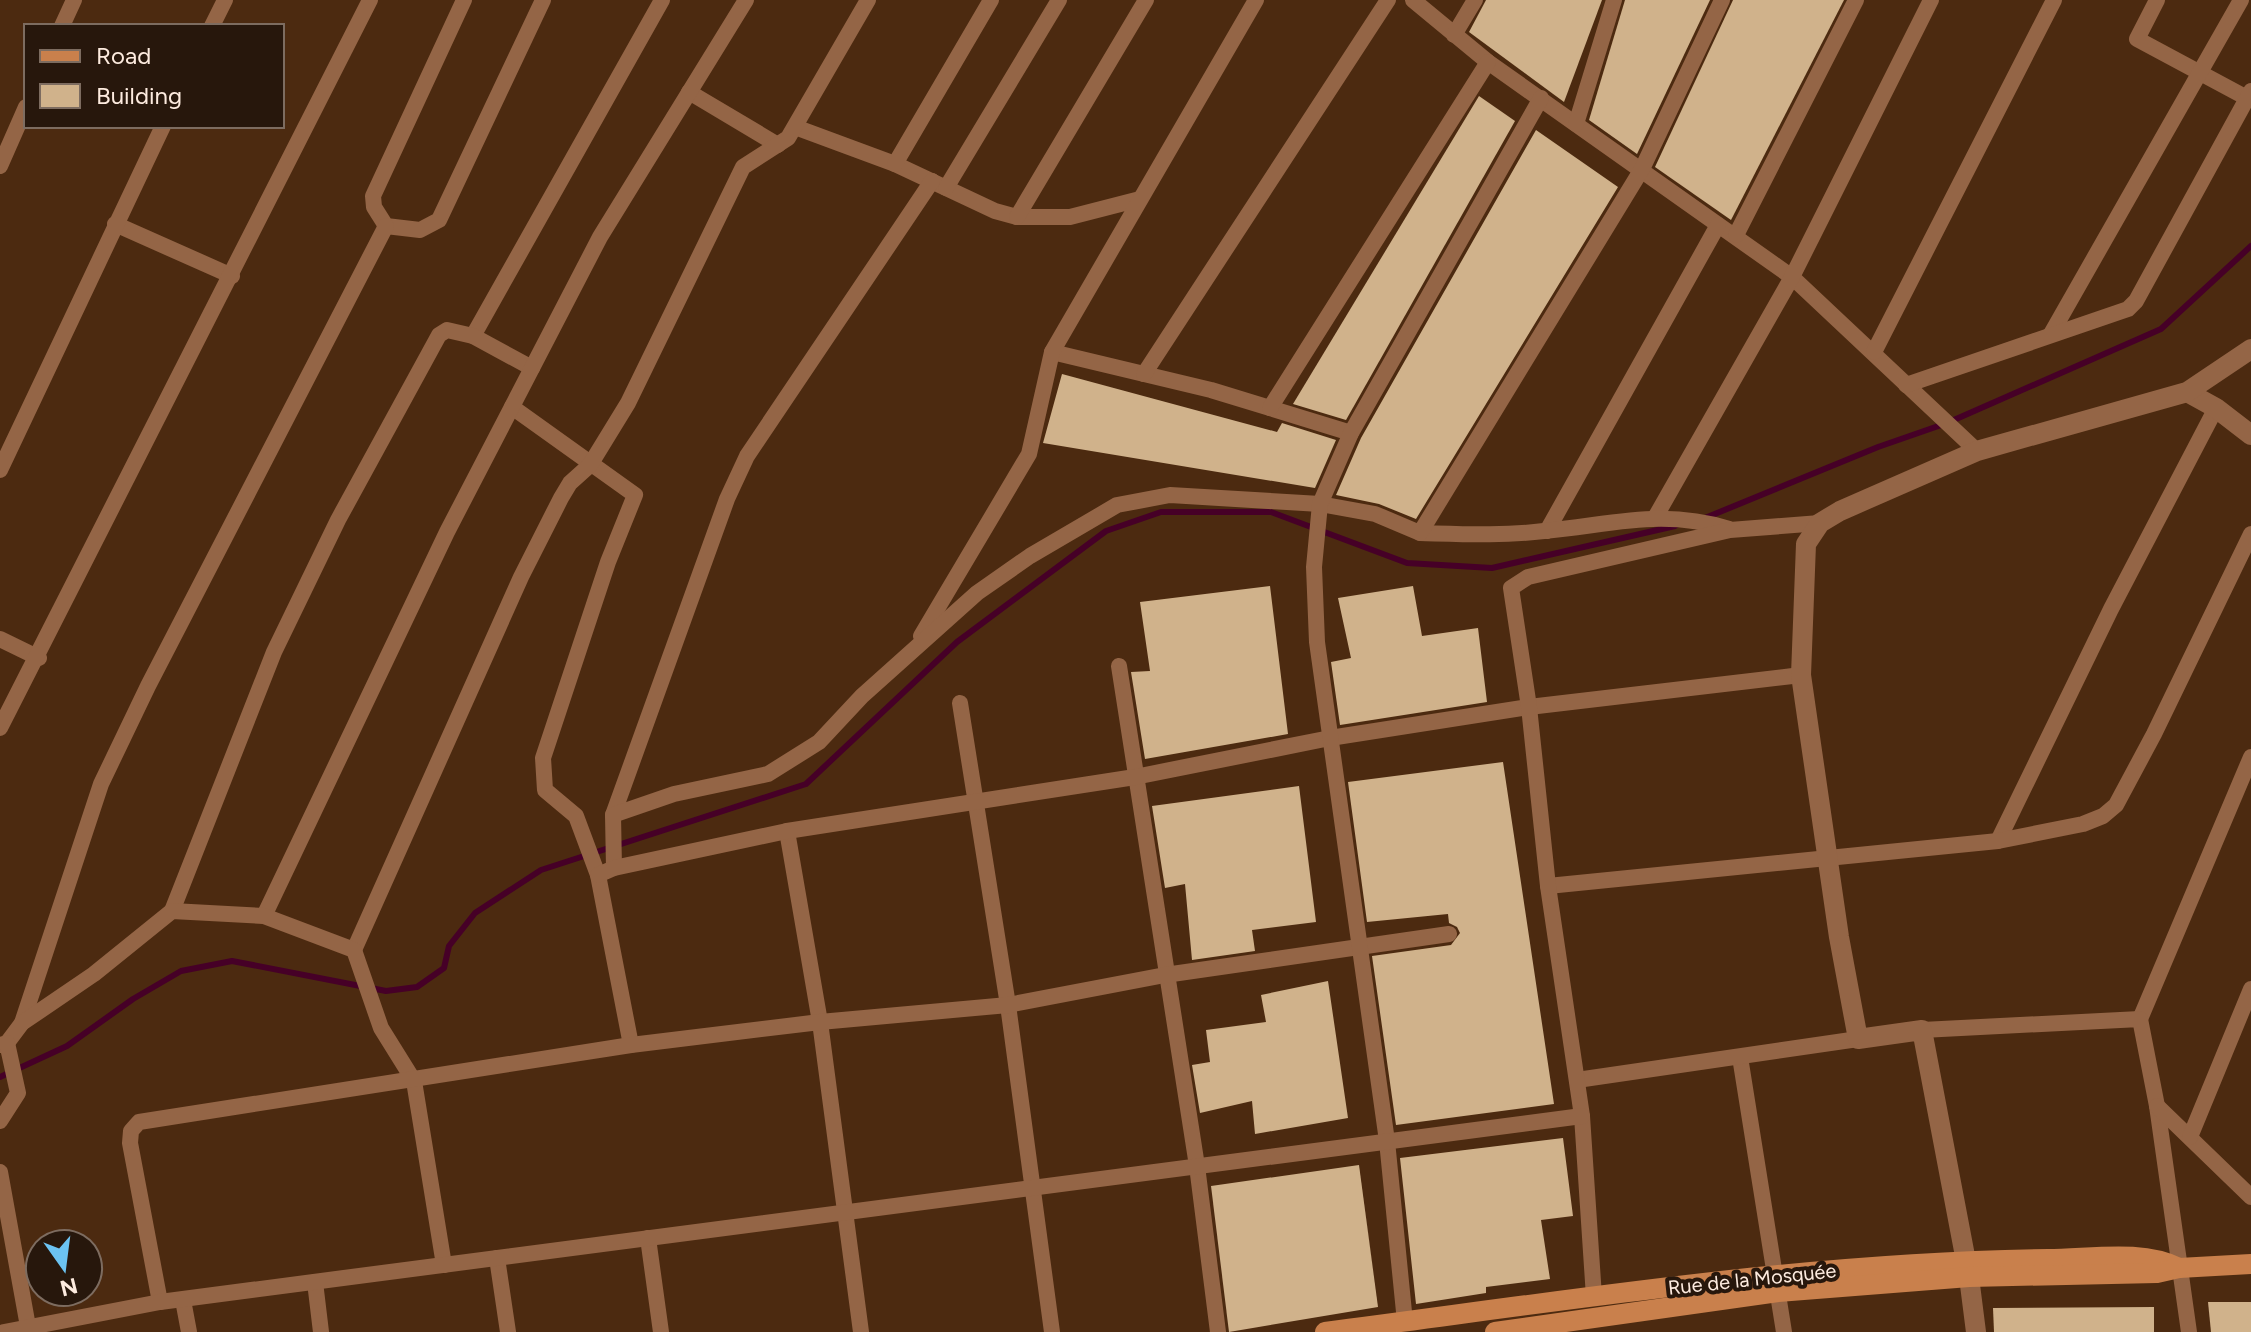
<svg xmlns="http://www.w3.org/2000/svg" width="2251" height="1332" font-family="Figtree,sans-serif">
<rect width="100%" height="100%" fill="#4c2a10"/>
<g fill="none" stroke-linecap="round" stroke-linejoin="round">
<g stroke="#460027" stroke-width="6">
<polyline points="1705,518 1878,447 1947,423 2161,329 2251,246"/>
<polyline points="0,1077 67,1046 133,999 181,971 232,961 386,991 417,987 444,968 449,946 475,913 541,870 806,784 957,642 1106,531 1161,512 1271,512 1407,563 1492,568 1675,526"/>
</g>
</g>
<g fill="#d0b28b">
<polygon points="1486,0 1602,0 1564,102 1469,32"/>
<polygon points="1625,0 1710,0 1637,154 1589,120"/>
<polygon points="1733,0 1844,0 1731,220 1655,167"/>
<polygon points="1479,96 1515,121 1346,420 1293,404"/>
<polygon points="1536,130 1618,187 1416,519 1379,504 1336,495 1361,438"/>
<polygon points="1062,374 1277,432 1282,423 1336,440 1315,488 1043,443"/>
<polygon points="1270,586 1288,734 1145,759 1131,672 1150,671 1140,602"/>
<polygon points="1413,586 1422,636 1478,628 1487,702 1340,725 1331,662 1351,658 1338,598"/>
<polygon points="1503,762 1554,1104 1396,1125 1372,956 1451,945 1460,933 1457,927 1449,923 1448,914 1367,922 1348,782"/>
<polygon points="1299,786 1316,922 1252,930 1255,951 1192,960 1185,884 1165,888 1152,806"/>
<polygon points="1328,981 1348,1118 1255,1134 1252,1101 1200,1113 1192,1065 1210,1062 1206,1030 1266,1022 1261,995"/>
<polygon points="1563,1138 1573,1216 1541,1220 1550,1279 1486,1287 1486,1293 1416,1304 1400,1158"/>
<polygon points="1359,1165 1378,1307 1229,1332 1211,1186"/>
<polygon points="2208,1302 2251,1302 2251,1332 2211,1332"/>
<polygon points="2154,1307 2154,1332 1994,1332 1993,1308"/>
</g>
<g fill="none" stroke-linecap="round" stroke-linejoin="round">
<g stroke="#946546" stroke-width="16">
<polyline points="464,0 373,196 374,207 386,226 420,230 439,220 543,0"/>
<polyline points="1413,0 1488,62 1792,277 1977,451"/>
<polyline points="2157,0 2137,39 2247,98"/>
<polyline points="62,26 74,0"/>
<polyline points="212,26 225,0"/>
<polyline points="1454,35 1475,0"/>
<polyline points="689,92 778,145"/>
<polyline points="1576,124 1614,0"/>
<polyline points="795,127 895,164 995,211 1017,217 1070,217 1140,199"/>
<polyline points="895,164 991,0"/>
<polyline points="0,166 26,107"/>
<polyline points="946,188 1059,0"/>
<polyline points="1017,217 1146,0"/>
<polyline points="115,224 232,276"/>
<polyline points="1736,235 1856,0"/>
<polyline points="2051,334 2241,0"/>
<polyline points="473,336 662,0"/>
<polyline points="1052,352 1211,390 1351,433"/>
<polyline points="1874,352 2054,0"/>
<polyline points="1144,374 1388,0"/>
<polyline points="1906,385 2128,309 2136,301 2251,91"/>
<polyline points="512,407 635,495 608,562 543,758 545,790 576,816 598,875 631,1045"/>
<polyline points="1270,408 1488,62"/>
<polyline points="0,470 163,126"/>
<polyline points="1656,516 1792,277 1931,0"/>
<polyline points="1547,531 1718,225"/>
<path d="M1420 533C1461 534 1503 536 1544 531 1611 525 1662 508 1729 529"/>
<polyline points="921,636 1029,454 1052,352 1256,0"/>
<polyline points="0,639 39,658"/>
<polyline points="1119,666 1197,1166 1218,1332"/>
<polyline points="960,703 1008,1005 1052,1332"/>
<polyline points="0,728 370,0"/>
<polyline points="613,815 727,499 747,456 932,181"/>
<polyline points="787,831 820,1022 861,1332"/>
<polyline points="1998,841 2111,609 2216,408"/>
<polyline points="614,868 613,815 674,794 768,774 819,742 862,696 977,593 1030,556 1117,505 1170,495 1320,504 1375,514 1420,533 1642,169 1722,0"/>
<polyline points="598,875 614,868 787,831 1135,777 1330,738 1529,707 1801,675"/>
<polyline points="1548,886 1998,841 2083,824 2103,816 2116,805 2154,734 2251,534"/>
<polyline points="172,911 274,652 338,520 439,335 447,330 473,336 532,368"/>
<polyline points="264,916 447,532 600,237 746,0"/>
<polyline points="354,950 521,577 561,498 570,483 590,465 628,403 743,167 788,138 868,0"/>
<polyline points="2140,1019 2251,757"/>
<polyline points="22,1023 101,784 148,686 386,226"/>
<polyline points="1922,1030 2140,1019 2157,1106 2189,1332"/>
<polyline points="0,1045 7,1043 22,1023 94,974 172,911 264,916 354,950 381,1028 414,1081 444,1265"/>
<polyline points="1740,1057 1784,1332"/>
<polyline points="1577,1080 1858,1039"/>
<polyline points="2157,1106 2251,1197"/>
<polyline points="0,1121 18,1093 7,1043"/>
<polyline points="2190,1137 2251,989"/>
<polyline points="0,1172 29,1332"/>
<polyline points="648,1238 661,1332"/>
<polyline points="497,1258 508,1332"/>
<polyline points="315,1282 321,1332"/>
<polyline points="1594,1297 1582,1116 1548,886 1529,707 1511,588 1528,577 1730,530 1820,523"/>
<polyline points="183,1300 189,1332"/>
<polyline points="160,1302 130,1143 131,1131 139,1122 631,1045 820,1022 1008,1005 1165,975 1449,934"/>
<polyline points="1405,1322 1387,1141 1317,642 1314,567 1320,504 1351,433 1541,98"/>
<polyline points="4,1332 160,1302 1582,1116"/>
</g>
<g stroke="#946546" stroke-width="20">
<polyline points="2187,392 2216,408 2251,435"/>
<polyline points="1976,1332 1969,1277 1922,1030 1858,1039 1839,937 1801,675 1806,544 1820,523 1840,511 1977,451 2187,392 2251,349"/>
</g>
<g stroke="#c9804c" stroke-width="20">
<path d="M1325 1332C1565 1301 1805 1262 2048 1259 2090 1259 2142 1249 2179 1268"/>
<polyline points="1495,1332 1778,1292 1969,1277 2157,1273 2179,1268 2251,1264"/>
</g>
</g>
<g text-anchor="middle" stroke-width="8" stroke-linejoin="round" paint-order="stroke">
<g font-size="20" fill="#fdebdf" stroke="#27170c">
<text transform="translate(1752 1279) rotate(-6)" y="7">Rue de la Mosquée</text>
</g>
</g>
<rect x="24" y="24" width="260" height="104" fill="#27170c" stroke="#7d6c60" stroke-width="2"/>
<rect x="40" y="50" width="40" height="12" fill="#c9804c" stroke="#7d6c60" stroke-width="2"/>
<text x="96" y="64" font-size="24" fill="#fdebdf">Road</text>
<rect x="40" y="84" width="40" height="24" fill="#d0b28b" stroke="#7d6c60" stroke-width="2"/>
<text x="96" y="104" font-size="24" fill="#fdebdf">Building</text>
<g transform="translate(64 1268) rotate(166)"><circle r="38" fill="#27170c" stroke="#7d6c60" stroke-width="2"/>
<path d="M0-6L14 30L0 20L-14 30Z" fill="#6cc3f2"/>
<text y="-12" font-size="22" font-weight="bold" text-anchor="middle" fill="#fdebdf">N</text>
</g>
</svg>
